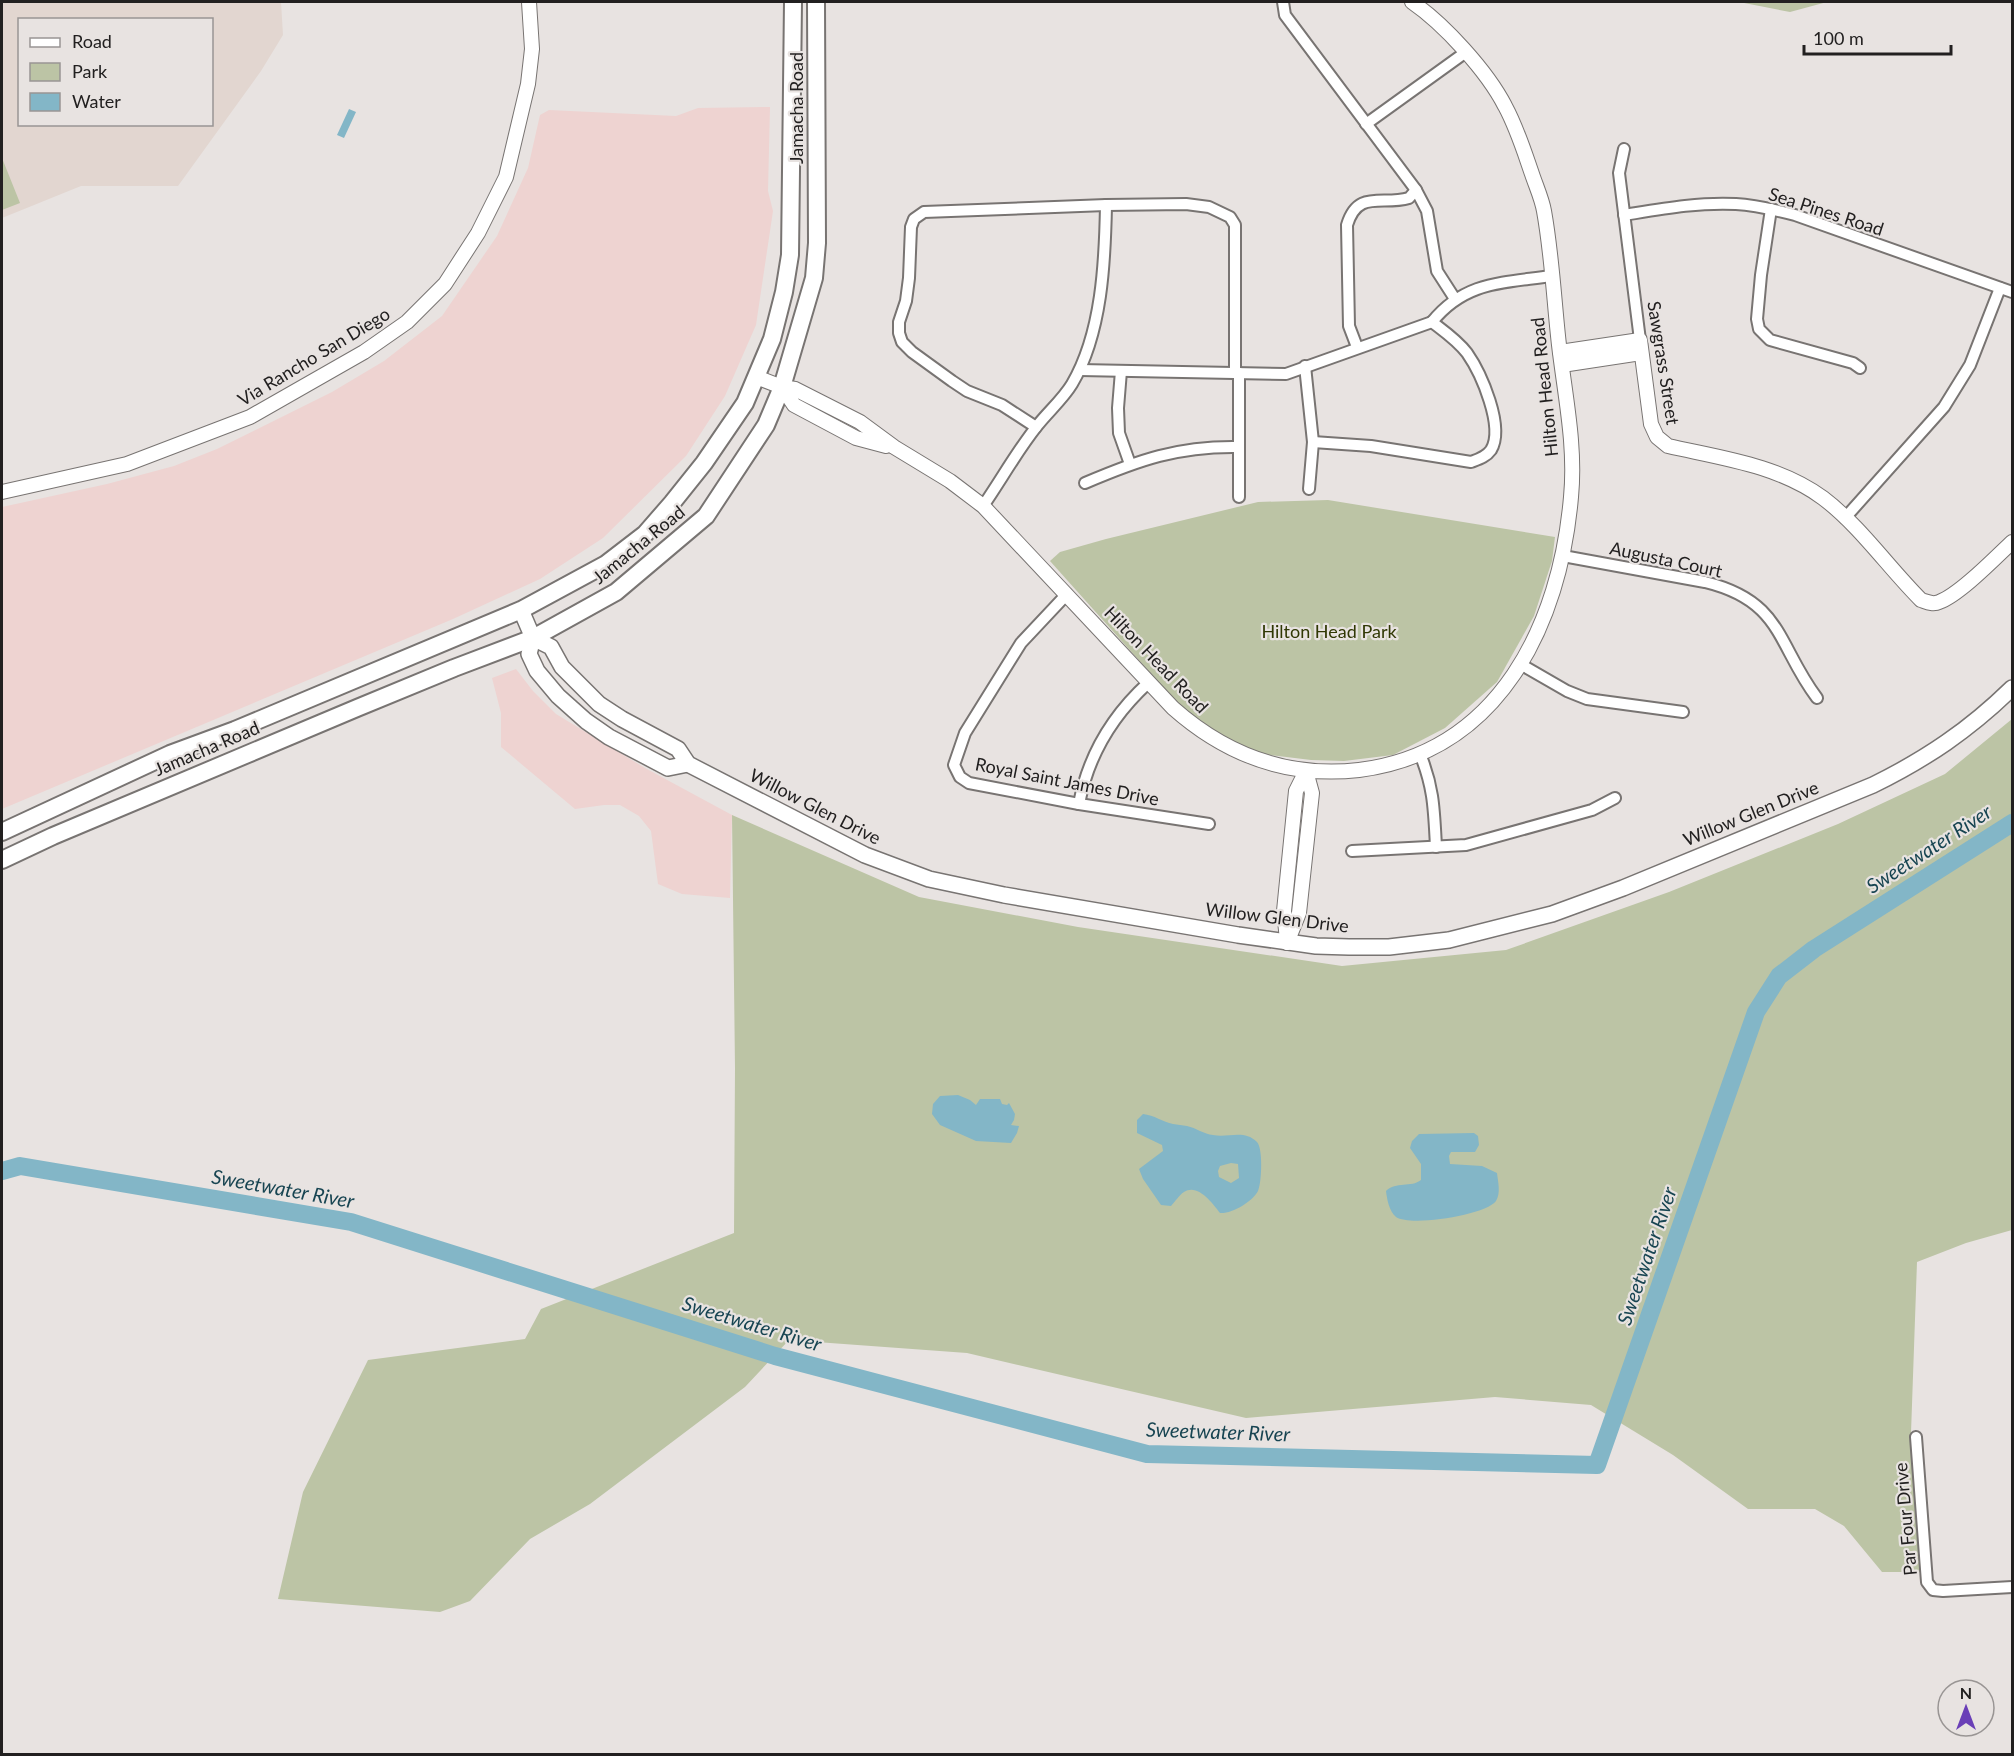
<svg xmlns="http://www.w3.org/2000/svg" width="2014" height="1756" font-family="Lato,sans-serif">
<rect width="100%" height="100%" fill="#e8e3e1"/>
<g fill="#eed3d1">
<polygon points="770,107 768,191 773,211 756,325 725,396 686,456 603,538 540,579 453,619 2,809 2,507 107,484 174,466 217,449 332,392 384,361 442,316 497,236 528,168 540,115 549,110 676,116 698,108"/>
<polygon points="516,669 533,691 556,714 645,768 732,815 730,898 682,894 658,884 651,831 639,816 620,805 604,805 575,809 501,747 501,713 492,678"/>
</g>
<path fill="#e2d6d0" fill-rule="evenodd" d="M2 2H281L283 35 261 71 178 186H81L2 218ZM20 20H212V124H20Z"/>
<g fill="#bcc4a5">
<polygon points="1739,2 1827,2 1790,12"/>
<polygon points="2,158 20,203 2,210"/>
<polygon points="1328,500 1555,537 1552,561 1534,616 1497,682 1445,728 1393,755 1344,761 1311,760 1262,754 1225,738 1178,704 1050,561 1060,552 1106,539 1258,502"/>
<polygon points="2012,719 2012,1230 1966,1243 1917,1262 1911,1433 1920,1572 1882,1572 1844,1526 1815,1509 1748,1509 1673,1455 1591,1405 1495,1397 1246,1418 967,1353 789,1340 745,1387 590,1504 530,1539 470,1601 440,1612 278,1599 303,1492 368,1360 525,1339 541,1309 734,1233 735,1068 732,815 919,897 1078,927 1342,966 1506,950 1669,892 1838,824 1945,774"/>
</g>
<g fill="#83b6c7" fill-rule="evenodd">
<polygon points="349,109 356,112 344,138 337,135"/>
<polygon points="958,1095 970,1100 976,1105 980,1099 1000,1099 1002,1104 1007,1105 1009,1103 1015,1114 1014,1120 1011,1125 1019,1126 1017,1133 1011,1143 976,1141 940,1125 932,1114 933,1104 940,1096"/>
<path d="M1143 1114C1154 1115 1163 1122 1173 1124 1178 1125 1182 1125 1187 1126 1196 1128 1204 1134 1213 1135 1229 1138 1244 1129 1257 1142 1263 1148 1262 1182 1258 1191 1252 1202 1232 1214 1220 1213 1213 1204 1198 1183 1184 1192 1179 1195 1175 1202 1171 1206L1161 1205 1143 1179 1139 1169 1163 1151 1162 1145 1137 1133V1120ZM1231 1163 1238 1164 1239 1178 1231 1183 1219 1177 1218 1171 1220 1166Z"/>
<path d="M1474 1133 1478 1136 1479 1145 1475 1152H1451L1449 1156 1450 1164 1482 1166 1497 1173C1498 1182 1501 1193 1496 1201 1486 1215 1411 1227 1396 1217 1389 1211 1387 1199 1386 1191 1396 1181 1411 1188 1421 1180V1164L1410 1148 1412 1141 1419 1134Z"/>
</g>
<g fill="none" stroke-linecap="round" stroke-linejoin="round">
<polyline stroke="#83b6c7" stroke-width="18" points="2,1171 20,1166 351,1222 775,1356 1147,1454 1597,1465 1756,1012 1779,976 1814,949 2012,823"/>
<defs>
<g id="minor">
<polyline points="1283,2 1285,15 1416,190 1427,211 1437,271 1455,299"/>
<polyline points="1366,124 1466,52"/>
<polyline points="1624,149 1619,173 1640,340"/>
<polyline points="1771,209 1761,275 1757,319 1759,329 1770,340 1853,363 1860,368"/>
<path d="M1624 215C1661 209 1698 202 1736 204 1756 205 1776 210 1795 215L2012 292"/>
<path d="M1432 322C1465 281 1503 283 1551 276"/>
<path d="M1357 347 1349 326 1347 225C1358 189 1382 206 1409 198L1416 190"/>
<polyline points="1305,366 1313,442 1309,489"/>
<polyline points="1080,370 1286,374 1432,322"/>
<polyline points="1121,371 1118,408 1119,433 1130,464"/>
<polyline points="1239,373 1239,497"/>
<polyline points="1036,427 1002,405 967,391 952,381 912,352 902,342 899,333 899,322 906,301 909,278 911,227 914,219 924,212 1106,205 1186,204 1209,207 1230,217 1235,225 1235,373"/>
<path d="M1313 442 1371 446 1471 462C1479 459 1486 457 1491 450 1505 427 1481 373 1467 353 1457 340 1445 332 1432 322"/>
<path d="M1085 483C1139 460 1178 446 1238 447"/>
<path d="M983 506C1001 480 1017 451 1037 426 1048 412 1063 399 1072 384 1102 333 1105 262 1106 205"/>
<polyline points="1845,518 1944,407 1970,365 2000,288"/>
<path d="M1563 556 1705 582C1783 601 1777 645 1817 698"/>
<polyline points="1067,594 1021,643 965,733 954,765 960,777 969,783 1079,804 1209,824"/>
<polyline points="1522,665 1567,691 1587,699 1683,712"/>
<path d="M1420 754C1434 788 1434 810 1436 847"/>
<path d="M1079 804C1088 756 1112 716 1148 683"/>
<polyline points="1352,851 1466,845 1592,810 1615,798"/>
<polyline points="1916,1437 1927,1582 1933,1590 1943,1591 2012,1587"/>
</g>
<g id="tertiary">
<path d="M1560 352 1640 340 1651 424 1657 437 1668 446C1721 458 1778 465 1823 498 1860 526 1888 567 1921 600 1927 602 1933 605 1939 602 1959 595 1995 558 2012 542"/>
<polyline points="1562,365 1641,353"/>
<path d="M756 377 782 387 795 389 860 422 894 447 950 481 983 506 1173 708C1226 755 1288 778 1359 770 1500 752 1560 624 1571 497 1576 446 1565 396 1559 345 1554 301 1552 255 1544 211 1542 199 1536 186 1532 174 1524 151 1517 128 1505 106 1487 71 1444 24 1412 2"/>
<polyline points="782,387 794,405 856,438 886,446"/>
<polyline points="2,492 127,464 250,417 364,352 407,322 445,284 478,233 506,177 528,84 532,49 529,2"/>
<polyline points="1287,940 1284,911 1296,791 1306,771"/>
<polyline points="1287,943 1299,913 1312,793 1306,771"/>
</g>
<g id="secondary">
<path d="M521 610 533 638 551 647 562 667 599 704 622 719 678 749 688 764 865 855 929 879 1004 895 1238 935 1316 946 1349 947H1389L1449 940 1552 914 1623 888 1873 785C1926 759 1969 730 2012 688"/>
<polyline points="533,638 529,654 537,671 558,696 586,721 609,737 668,768 688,764"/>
</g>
<g id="primary">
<polyline points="2,832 170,754 235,730 521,610 606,564 645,534 672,503 704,463 745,403 772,339 784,292 790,255 793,2"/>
<polyline points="2,860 53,836 357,708 454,668 533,638 616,592 706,516 766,425 782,387 814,278 817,243 816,2"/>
</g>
</defs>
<use href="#minor" stroke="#787472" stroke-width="14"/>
<use href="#tertiary" stroke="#787472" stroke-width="16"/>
<use href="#secondary" stroke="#787472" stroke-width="18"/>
<use href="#primary" stroke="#787472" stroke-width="20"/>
<use href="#minor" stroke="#fff" stroke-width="10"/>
<use href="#tertiary" stroke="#fff" stroke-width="14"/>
<use href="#secondary" stroke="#fff" stroke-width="15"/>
<use href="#primary" stroke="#fff" stroke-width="16"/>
</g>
<g text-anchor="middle" stroke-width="4.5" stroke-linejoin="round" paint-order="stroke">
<g font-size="18" fill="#222020" stroke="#e8e3e1">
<text transform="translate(797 108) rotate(-90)" y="6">Jamacha Road</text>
<text transform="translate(1826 212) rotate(18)" y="6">Sea Pines Road</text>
<text transform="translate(314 357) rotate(-31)" y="6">Via Rancho San Diego</text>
<text transform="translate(1663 363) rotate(81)" y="6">Sawgrass Street</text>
<text transform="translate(1545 387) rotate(-96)" y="6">Hilton Head Road</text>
<text transform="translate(639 545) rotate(-39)" y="6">Jamacha Road</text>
<text transform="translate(1666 560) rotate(12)" y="6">Augusta Court</text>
<text transform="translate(1156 660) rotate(46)" y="6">Hilton Head Road</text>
<text transform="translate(207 749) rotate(-23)" y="6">Jamacha Road</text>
<text transform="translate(1067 782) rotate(11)" y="6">Royal Saint James Drive</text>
<text transform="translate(815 807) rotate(27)" y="6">Willow Glen Drive</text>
<text transform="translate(1751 814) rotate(-22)" y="6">Willow Glen Drive</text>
<text transform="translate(1277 918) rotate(7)" y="6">Willow Glen Drive</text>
<text transform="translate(1906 1519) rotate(-95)" y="6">Par Four Drive</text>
</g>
<g font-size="18" fill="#303804" stroke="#e8e3e1">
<text x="1329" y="638">Hilton Head Park</text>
</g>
<g font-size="20" font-style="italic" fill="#184552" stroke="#e8e3e1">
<text transform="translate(1929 849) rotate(-33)" y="7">Sweetwater River</text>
<text transform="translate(283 1189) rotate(10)" y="7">Sweetwater River</text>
<text transform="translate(1647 1256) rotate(-71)" y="7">Sweetwater River</text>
<text transform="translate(752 1324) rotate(17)" y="7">Sweetwater River</text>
<text transform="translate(1218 1432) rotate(2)" y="7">Sweetwater River</text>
</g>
</g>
<rect width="2014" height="1756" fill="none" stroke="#222020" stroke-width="6"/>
<rect x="18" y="18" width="195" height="108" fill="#e8e3e1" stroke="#999594" stroke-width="1.5"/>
<rect x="30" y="38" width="30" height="9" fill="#ffffff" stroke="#999594" stroke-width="1.5"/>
<text x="72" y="48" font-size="18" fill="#222020">Road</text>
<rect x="30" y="63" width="30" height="18" fill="#bcc4a5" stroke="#999594" stroke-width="1.5"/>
<text x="72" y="78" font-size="18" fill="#222020">Park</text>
<rect x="30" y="93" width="30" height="18" fill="#83b6c7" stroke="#999594" stroke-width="1.5"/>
<text x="72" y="108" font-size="18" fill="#222020">Water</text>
<g transform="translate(1966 1708)"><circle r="28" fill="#e8e3e1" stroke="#999594" stroke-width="1.5"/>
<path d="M0-4.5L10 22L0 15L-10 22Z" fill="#6a3fb7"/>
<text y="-9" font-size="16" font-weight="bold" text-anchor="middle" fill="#222020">N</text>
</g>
<path d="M1804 45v9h147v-9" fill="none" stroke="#222020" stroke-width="3"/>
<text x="1813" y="45" font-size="18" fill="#222020" stroke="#e8e3e1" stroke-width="4.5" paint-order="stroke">100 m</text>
</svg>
